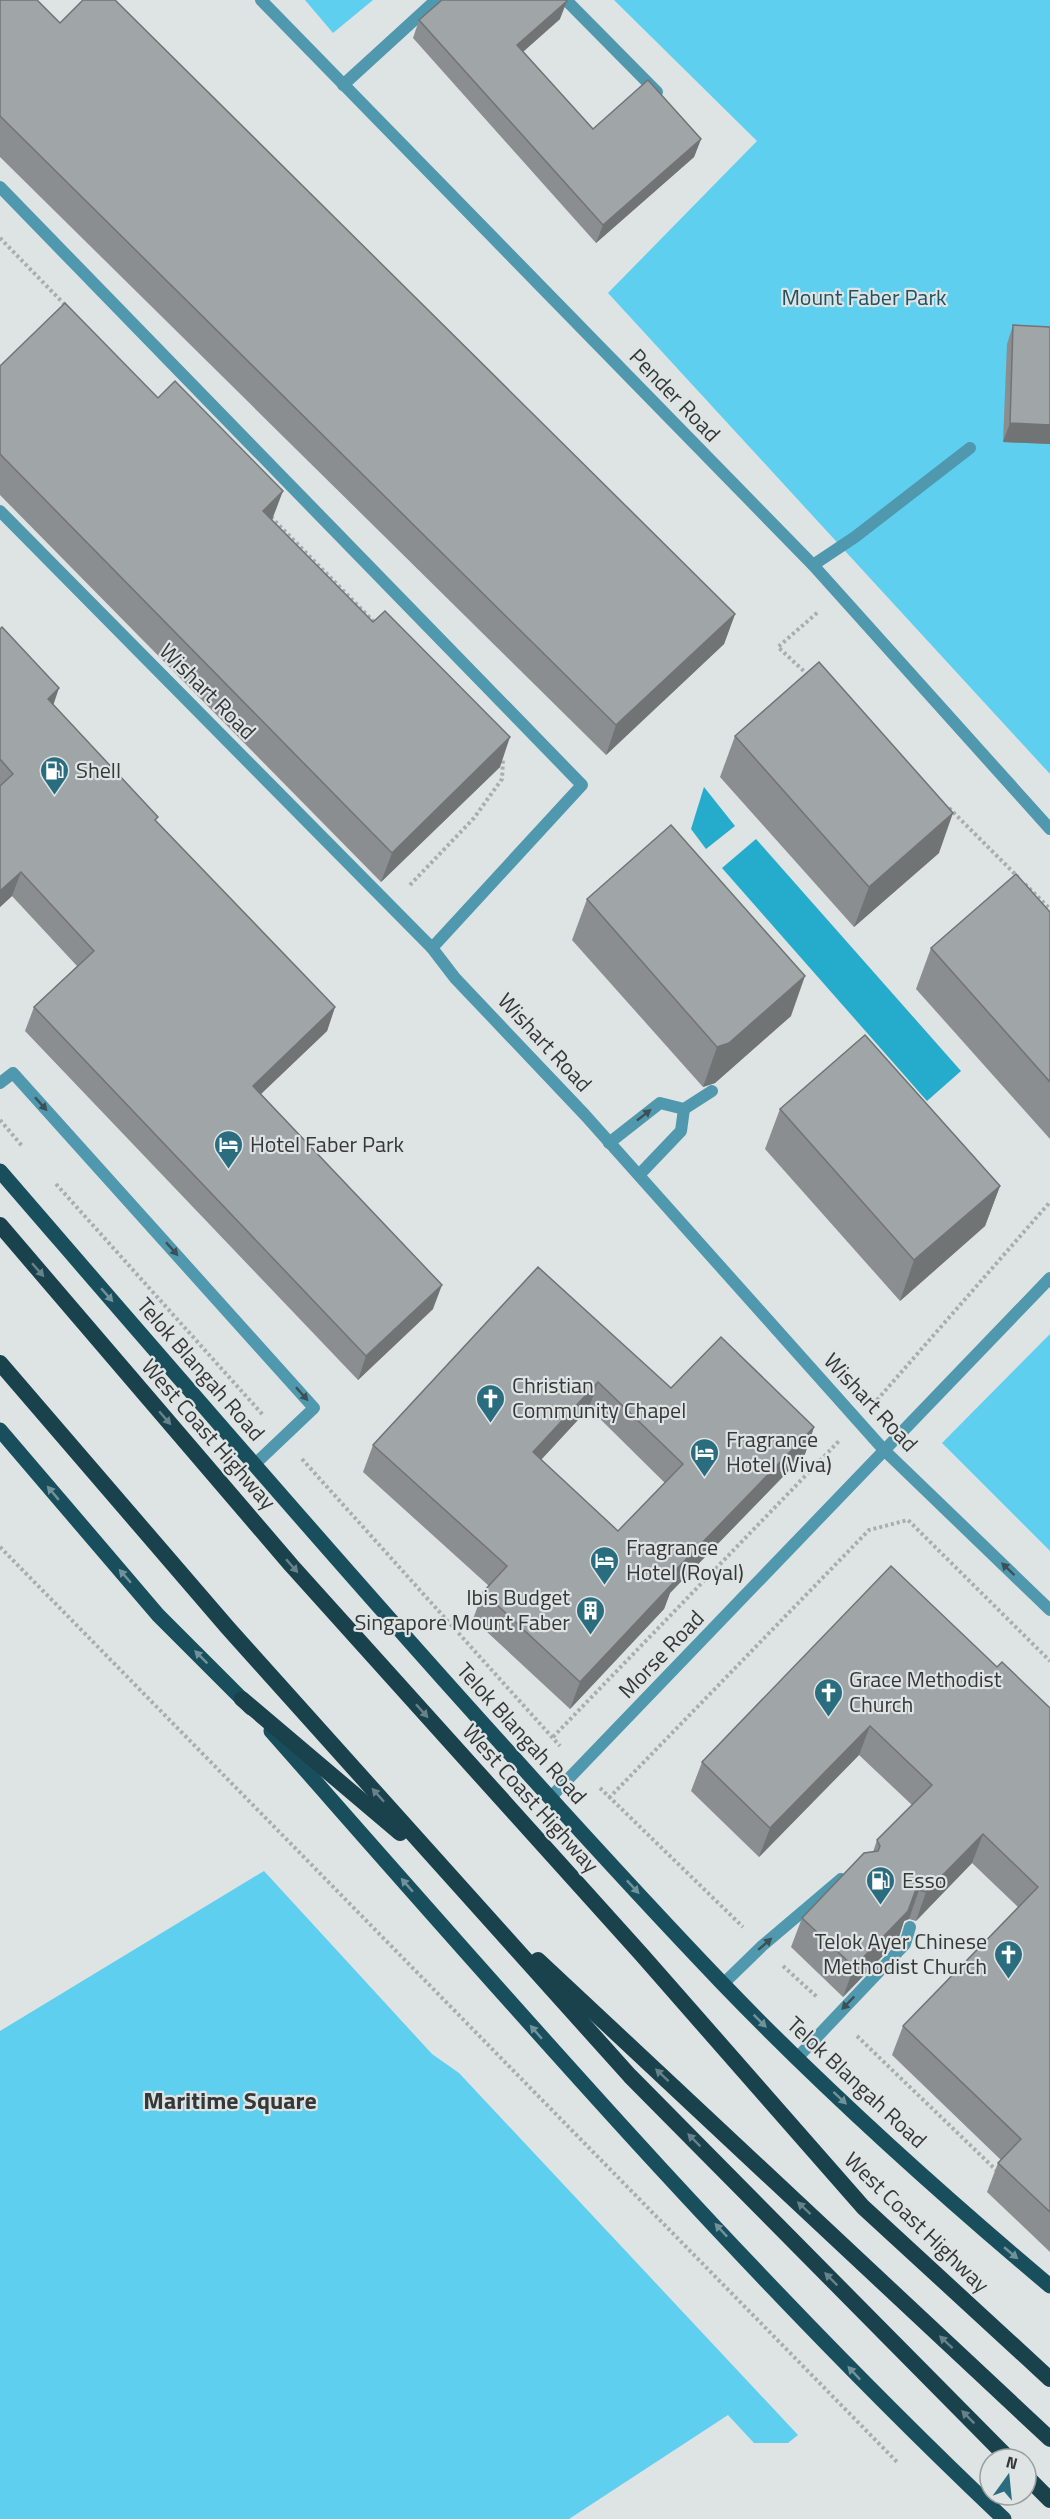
<svg xmlns="http://www.w3.org/2000/svg" width="1050" height="2519" font-family="'Titillium Web',sans-serif">
<rect width="100%" height="100%" fill="#dee3e4"/>
<g fill="#5ecfef">
<polygon points="305,0 373,0 333,33"/>
<polygon points="614,0 1050,0 1050,774 608,293 757,141"/>
<polygon points="1050,1334 1050,1551 942,1443"/>
<polygon points="264,1871 432,2054 459,2073 798,2435 788,2443 754,2443 728,2415 569,2519 0,2519 0,2031"/>
</g>
<g fill="#25abcb">
<polygon points="704,787 735,826 706,849 691,829"/>
<polygon points="756,839 961,1071 927,1101 722,868"/>
</g>
<g fill="none" stroke-linecap="round" stroke-linejoin="round">
<g stroke="#a9adae" stroke-width="4" stroke-dasharray="3 3" stroke-linecap="butt">
<polyline points="0,238 67,307"/>
<polyline points="271,517 377,625"/>
<polyline points="808,675 778,647 818,612"/>
<polyline points="949,808 1018,877"/>
<polyline points="1025,884 1050,909"/>
<polyline points="410,885 474,818 502,779 503,759 499,755"/>
<polyline points="0,1120 23,1147"/>
<polyline points="56,1184 263,1415"/>
<polyline points="877,1400 1050,1202"/>
<polyline points="302,1459 560,1746"/>
<polyline points="0,1547 898,2463"/>
<polyline points="553,1737 839,1441"/>
<polyline points="600,1788 743,1927"/>
<polyline points="609,1798 869,1530 908,1520 1050,1661"/>
<polyline points="783,1966 817,1997"/>
<polyline points="857,2036 998,2172"/>
</g>
<g stroke="#4f98ad" stroke-width="12">
<polyline points="566,0 657,92"/>
<polyline points="343,85 436,0"/>
<polyline points="0,187 582,785 432,948"/>
<polyline points="813,565 855,537 970,448"/>
<polyline points="0,1083 13,1073 314,1408 254,1465"/>
<polyline points="723,1984 762,1946 841,1879"/>
<polyline points="797,2058 905,1944 910,1927"/>
</g>
<g stroke="#4f98ad" stroke-width="12">
<polyline points="261,0 813,565 1050,829"/>
<polyline points="0,511 432,948 455,978 585,1115 884,1450 1050,1610"/>
<polyline points="609,1143 660,1103 684,1109 712,1091"/>
<polyline points="639,1175 681,1131 684,1109"/>
<polyline points="550,1798 1050,1278"/>
</g>
<g stroke="#194f5d" stroke-width="15">
<path d="M0 1171C153 1348 305 1525 461 1699 547 1795 633 1890 722 1983 825 2090 936 2190 1050 2286"/>
<polyline points="0,1430 158,1615 251,1708"/>
<path d="M271 1731C508 2000 743 2272 1004 2519"/>
</g>
<g stroke="#1a424c" stroke-width="16">
<polyline points="0,1225 291,1565 642,1955 863,2207 1050,2379"/>
<polyline points="0,1363 228,1628 630,2076 1009,2459"/>
<polyline points="242,1699 400,1833"/>
<polyline points="538,1960 1050,2439"/>
<polyline points="1026,2476 1050,2500"/>
</g>
</g>
<g fill="#8a8e90" fill-rule="evenodd">
<polygon points="0,0 60,23 735,614 724,644 606,755 0,157"/>
<polygon points="560,19 523,52 593,129 701,139 694,157 596,243 413,38 419,20"/>
<polygon points="1013,325 1050,327 1050,444 1003,442 1007,344"/>
<polygon points="0,366 272,520 500,767 381,882 0,495"/>
<polygon points="0,629 53,705 157,822 335,1007 327,1031 261,1094 433,1309 358,1380 25,1031 34,1007 77,966 12,896 0,907"/>
<polygon points="735,736 939,853 854,927 720,777"/>
<polygon points="587,899 791,1016 715,1083 703,1087 572,940"/>
<polygon points="1050,912 1050,1139 916,989 931,948"/>
<polygon points="780,1109 1000,1186 985,1226 900,1301 765,1149"/>
<path d="M538 1267 671 1388 814 1427 805 1454 670 1593 664 1609 570 1709 473 1619 483 1592 489 1586 363 1472 373 1445ZM589 1408 665 1483 618 1531 541 1460Z"/>
<polygon points="997,1667 1050,1708 1050,2252 987,2192 998,2163 1001,2160 892,2055 903,2026 1019,1908 972,1863 916,1921 909,1919 904,1921 898,1940 843,1997 791,1947 802,1918 873,1852 877,1840 912,1805 859,1755 759,1857 691,1791 702,1762"/>
</g>
<g fill="#707475">
<polygon points="567,1 560,19 510,63 517,45"/>
<polygon points="701,139 694,157 596,243 603,225"/>
<polygon points="1010,423 1050,425 1050,444 1003,442"/>
<polygon points="283,491 272,520 263,511"/>
<polygon points="735,614 724,644 606,755 616,725"/>
<polygon points="59,688 51,712 48,699"/>
<polygon points="510,737 500,767 381,882 392,853"/>
<polygon points="953,813 939,853 854,927 869,887"/>
<polygon points="21,872 12,896 0,907 0,891"/>
<polygon points="805,976 791,1016 715,1083 703,1087 717,1047"/>
<polygon points="335,1007 327,1031 244,1110 253,1086"/>
<polygon points="1000,1186 985,1226 900,1301 914,1260"/>
<polygon points="442,1285 433,1309 358,1380 366,1356"/>
<polygon points="598,1382 589,1408 523,1479 533,1452"/>
<polygon points="814,1427 805,1454 670,1593 664,1609 570,1709 580,1682 669,1577"/>
<polygon points="870,1726 859,1755 759,1857 770,1828"/>
<polygon points="983,1834 972,1863 916,1921 926,1892"/>
<polygon points="919,1890 909,1919 904,1921 898,1940 843,1997 854,1967 915,1892"/>
</g>
<g fill="#a0a5a7" stroke="#707475" stroke-width="1.5" fill-rule="evenodd">
<polygon points="0,0 37,0 60,23 83,0 115,0 735,614 616,725 0,116"/>
<polygon points="442,0 566,0 567,1 517,45 593,129 648,80 701,139 603,225 419,20"/>
<polygon points="65,303 158,398 175,381 283,491 263,511 373,622 385,611 510,737 392,853 0,454 0,366"/>
<polygon points="1013,325 1050,327 1050,425 1010,423"/>
<polygon points="2,627 59,688 48,699 158,817 155,820 335,1007 253,1086 442,1285 366,1356 34,1007 94,951 21,872 0,891 0,786 13,774 0,759 0,629"/>
<polygon points="819,662 953,813 869,887 735,736"/>
<polygon points="671,825 805,976 729,1043 717,1047 587,899"/>
<polygon points="1016,874 1050,912 1050,1082 931,948"/>
<polygon points="865,1035 1000,1186 914,1260 780,1109"/>
<path d="M538 1267 671 1388 721 1337 814 1427 669 1577 674 1582 580 1682 483 1592 507 1566 373 1445ZM598 1382 683 1464 618 1531 533 1452Z"/>
<polygon points="891,1566 997,1667 1002,1662 1050,1708 1050,2212 998,2163 1021,2139 903,2026 1038,1887 983,1834 926,1892 919,1890 915,1892 908,1911 854,1967 802,1918 864,1853 878,1851 880,1846 877,1840 932,1785 870,1726 770,1828 702,1762"/>
</g>
<defs><path id="oneway-solid" d="M-6-.8H1V-3.2L6.5 0L1 3.2V.8H-6Z" transform="scale(1.5)"/></defs>
<g fill="#3c5055">
<use href="#oneway-solid" transform="translate(41 1104) rotate(48)"/>
<use href="#oneway-solid" transform="translate(644 1115) rotate(-38)"/>
<use href="#oneway-solid" transform="translate(172 1249) rotate(48)"/>
<use href="#oneway-solid" transform="translate(302 1394) rotate(48)"/>
<use href="#oneway-solid" transform="translate(1008 1569) rotate(-136)"/>
<use href="#oneway-solid" transform="translate(765 1944) rotate(-41)"/>
<use href="#oneway-solid" transform="translate(848 2003) rotate(134)"/>
</g>
<g fill="#688289">
<use href="#oneway-solid" transform="translate(38 1270) rotate(49)"/>
<use href="#oneway-solid" transform="translate(165 1418) rotate(49)"/>
<use href="#oneway-solid" transform="translate(292 1566) rotate(49)"/>
<use href="#oneway-solid" transform="translate(422 1711) rotate(48)"/>
<use href="#oneway-solid" transform="translate(378 1795) rotate(-132)"/>
<use href="#oneway-solid" transform="translate(662 2075) rotate(-137)"/>
<use href="#oneway-solid" transform="translate(694 2140) rotate(-135)"/>
<use href="#oneway-solid" transform="translate(804 2208) rotate(-137)"/>
<use href="#oneway-solid" transform="translate(831 2279) rotate(-135)"/>
<use href="#oneway-solid" transform="translate(946 2342) rotate(-137)"/>
<use href="#oneway-solid" transform="translate(968 2417) rotate(-135)"/>
</g>
<g fill="#72929a">
<use href="#oneway-solid" transform="translate(107 1295) rotate(49)"/>
<use href="#oneway-solid" transform="translate(53 1493) rotate(-130)"/>
<use href="#oneway-solid" transform="translate(125 1576) rotate(-131)"/>
<use href="#oneway-solid" transform="translate(201 1657) rotate(-135)"/>
<use href="#oneway-solid" transform="translate(407 1885) rotate(-131)"/>
<use href="#oneway-solid" transform="translate(633 1887) rotate(47)"/>
<use href="#oneway-solid" transform="translate(760 2021) rotate(45)"/>
<use href="#oneway-solid" transform="translate(536 2032) rotate(-131)"/>
<use href="#oneway-solid" transform="translate(840 2098) rotate(43)"/>
<use href="#oneway-solid" transform="translate(721 2230) rotate(-133)"/>
<use href="#oneway-solid" transform="translate(1011 2253) rotate(40)"/>
<use href="#oneway-solid" transform="translate(854 2373) rotate(-133)"/>
</g>
<defs>
<symbol id="fuel-pin" viewBox="-11 -11 22 30"><path d="M0 17L-7.5 6A9.5 9.5 0 1 1 7.5 6Z" fill="#2a6d7f" stroke="#dee3e4"/><path d="M-5.5-6h7V0h2V4h1.3V-2.5L3-4.5l.8-.8L6-3V5H2.5V1h-1V6h-7ZM-4.2-4.7v3.2H.2V-4.7Z" fill="#fff"/></symbol>
<symbol id="hotel-pin" viewBox="-11 -11 22 30"><path d="M0 17L-7.5 6A9.5 9.5 0 1 1 7.5 6Z" fill="#2a6d7f" stroke="#dee3e4"/><path d="M-6-4.5h1.5V1H6V5H4.5V3h-9V5H-6ZM-4 0a1.8 1.8 0 1 1 3.6 0ZM.5 0V-2.5h3Q6-2.5 6 0Z" fill="#fff"/></symbol>
<symbol id="church-pin" viewBox="-11 -11 22 30"><path d="M0 17L-7.5 6A9.5 9.5 0 1 1 7.5 6Z" fill="#2a6d7f" stroke="#dee3e4"/><path d="M-1.2-6h2.4v3.5h3.3v2.4h-3.3V6h-2.4V-.1h-3.3v-2.4h3.3Z" fill="#fff"/></symbol>
<symbol id="building-pin" viewBox="-11 -11 22 30"><path d="M0 17L-7.5 6A9.5 9.5 0 1 1 7.5 6Z" fill="#2a6d7f" stroke="#dee3e4"/><path d="M-4-6H4V6H1V3H-1V6H-4ZM-2.5-4.3h1.7v1.8h-1.7ZM.8-4.3h1.7v1.8H.8ZM-2.5-1h1.7V.8h-1.7ZM.8-1h1.7V.8H.8Z" fill="#fff"/></symbol>
</defs>
<g fill-rule="evenodd">
<use href="#fuel-pin" x="38" y="754" width="33" height="45"/>
<use href="#hotel-pin" x="212" y="1128" width="33" height="45"/>
<use href="#church-pin" x="474" y="1382" width="33" height="45"/>
<use href="#hotel-pin" x="688" y="1436" width="33" height="45"/>
<use href="#hotel-pin" x="588" y="1544" width="33" height="45"/>
<use href="#building-pin" x="574" y="1594" width="33" height="45"/>
<use href="#church-pin" x="812" y="1676" width="33" height="45"/>
<use href="#fuel-pin" x="864" y="1864" width="33" height="45"/>
<use href="#church-pin" x="992" y="1938" width="33" height="45"/>
</g>
<g text-anchor="middle" stroke-width="4.5" stroke-linejoin="round" paint-order="stroke">
<g font-size="22" fill="#205361" stroke="#dee3e4">
<text x="864" y="305">Mount Faber Park</text>
</g>
<g font-size="22" fill="#353838" stroke="#dee3e4">
<text transform="translate(675 395) rotate(46)" y="8">Pender Road</text>
<text transform="translate(208 691) rotate(45)" y="8">Wishart Road</text>
<text transform="translate(545 1042) rotate(47)" y="8">Wishart Road</text>
<text transform="translate(201 1369) rotate(49)" y="8">Telok Blangah Road</text>
<text transform="translate(871 1402) rotate(47)" y="8">Wishart Road</text>
<text transform="translate(209 1434) rotate(49)" y="8">West Coast Highway</text>
<text transform="translate(661 1654) rotate(-46)" y="8">Morse Road</text>
<text transform="translate(522 1733) rotate(48)" y="8">Telok Blangah Road</text>
<text transform="translate(531 1798) rotate(48)" y="8">West Coast Highway</text>
<text transform="translate(857 2082) rotate(43)" y="8">Telok Blangah Road</text>
<text transform="translate(917 2222) rotate(44)" y="8">West Coast Highway</text>
</g>
<g font-size="22" fill="#353838" stroke="#dee3e4" text-anchor="start">
<text x="76" y="778">Shell</text>
<text x="250" y="1152">Hotel Faber Park</text>
<text x="512" y="1393">Christian<tspan x="512" dy="25">Community Chapel</tspan></text>
<text x="726" y="1447">Fragrance<tspan x="726" dy="25">Hotel (Viva)</tspan></text>
<text x="626" y="1555">Fragrance<tspan x="626" dy="25">Hotel (Royal)</tspan></text>
<text x="570" y="1605" text-anchor="end">Ibis Budget<tspan x="570" dy="25">Singapore Mount Faber</tspan></text>
<text x="849" y="1687">Grace Methodist<tspan x="849" dy="25">Church</tspan></text>
<text x="902" y="1888">Esso</text>
<text x="987" y="1949" text-anchor="end">Telok Ayer Chinese<tspan x="987" dy="25">Methodist Church</tspan></text>
</g>
<g font-size="24" font-weight="bold" fill="#353838" stroke="#dee3e4">
<text x="230" y="2109">Maritime Square</text>
</g>
</g>
<g transform="translate(1008 2477) rotate(15)"><circle r="28" fill="#dee3e4" stroke="#9a9f9f" stroke-width="1.5"/>
<path d="M0-4.5L10 22L0 15L-10 22Z" fill="#2a6d7f"/>
<text y="-9" font-size="16" font-weight="bold" text-anchor="middle" fill="#353838">N</text>
</g>
</svg>
